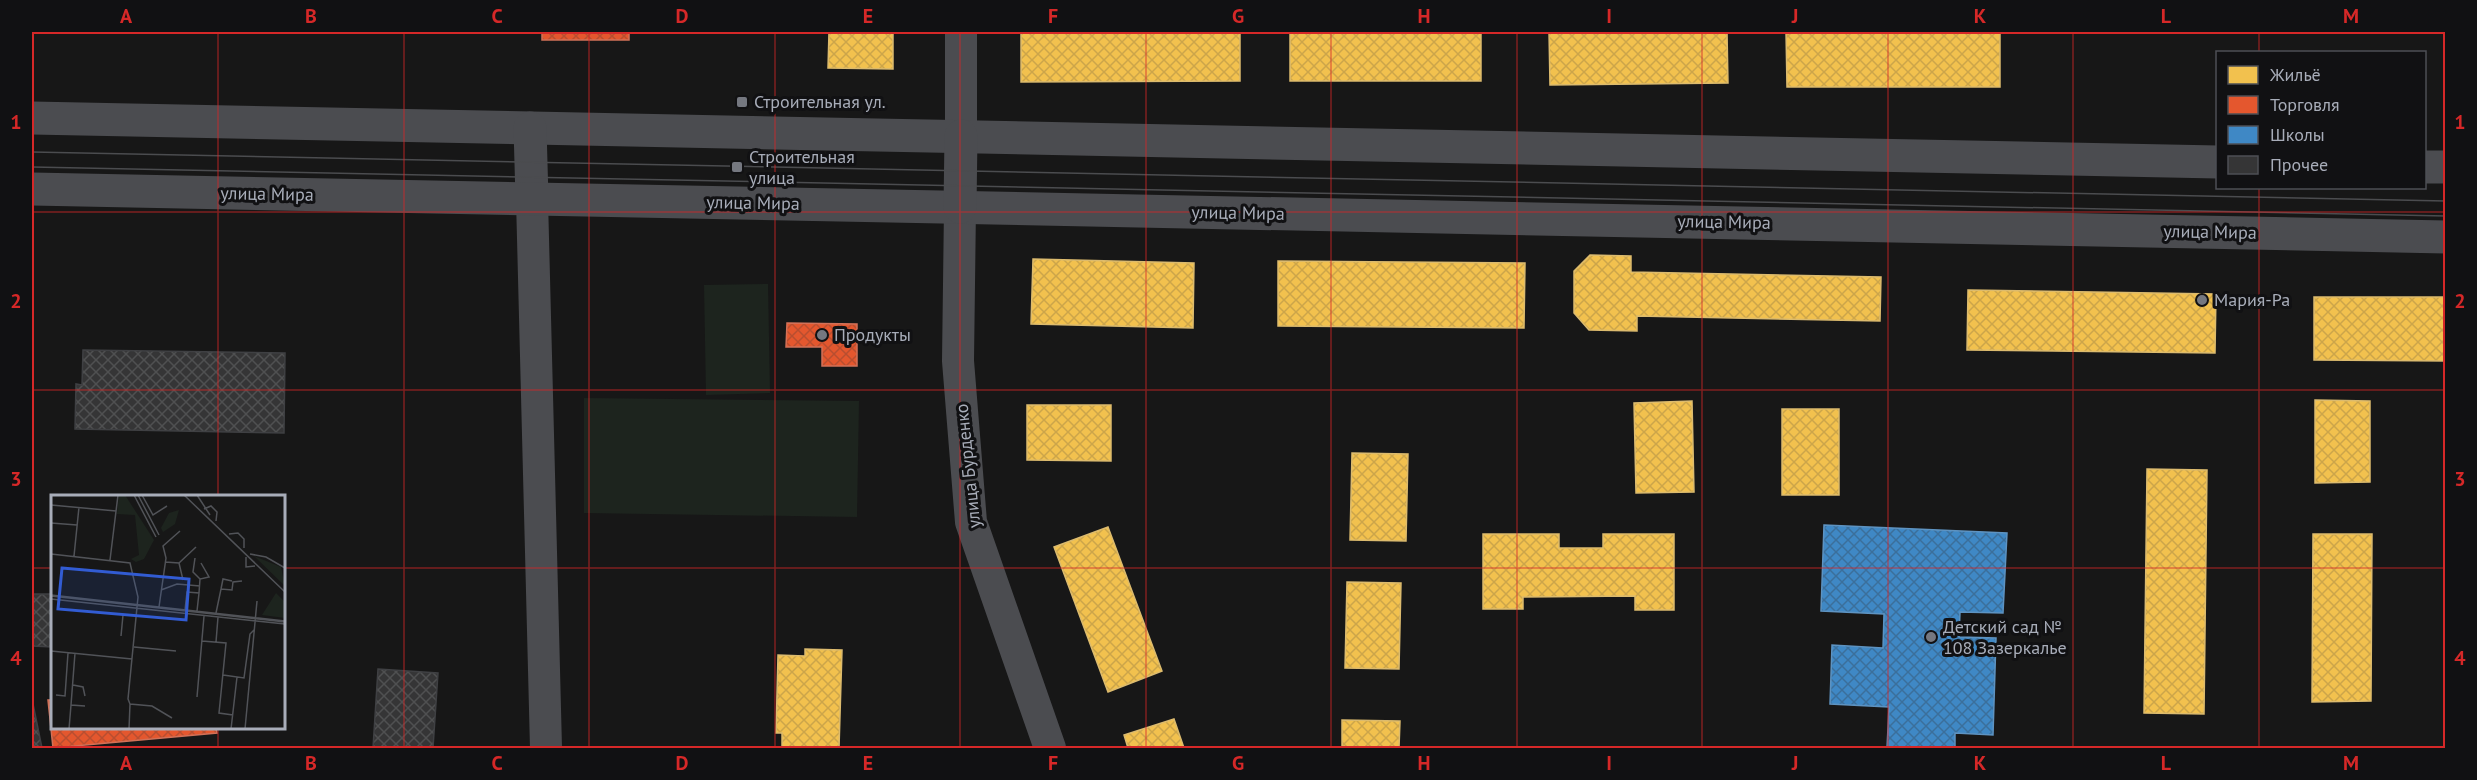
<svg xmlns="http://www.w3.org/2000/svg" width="2477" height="780" font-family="'PT Sans',sans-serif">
<defs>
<pattern id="homes-cross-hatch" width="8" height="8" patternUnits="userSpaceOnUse" patternTransform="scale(1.5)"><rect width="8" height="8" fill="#f2c14e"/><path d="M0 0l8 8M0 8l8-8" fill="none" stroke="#cca54a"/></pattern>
<pattern id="shops-cross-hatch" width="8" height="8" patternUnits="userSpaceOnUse" patternTransform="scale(1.5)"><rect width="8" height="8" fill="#e4572e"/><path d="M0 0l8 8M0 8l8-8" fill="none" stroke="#b84e30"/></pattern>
<pattern id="schools-cross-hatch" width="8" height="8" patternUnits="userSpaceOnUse" patternTransform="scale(1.5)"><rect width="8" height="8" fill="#3f88c5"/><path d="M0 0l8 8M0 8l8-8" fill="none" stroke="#3b6f9b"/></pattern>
<pattern id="building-cross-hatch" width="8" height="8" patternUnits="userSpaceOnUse" patternTransform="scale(1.5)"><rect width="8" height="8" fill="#353536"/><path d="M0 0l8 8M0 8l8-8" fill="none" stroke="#4f5051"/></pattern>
</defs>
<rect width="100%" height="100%" fill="#171717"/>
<g fill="#1d241e">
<polygon points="768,284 770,393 706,395 704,285"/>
<polygon points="584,398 859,401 857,517 584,513"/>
</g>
<g fill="url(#homes-cross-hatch)" stroke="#dcbb6e" stroke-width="1.5">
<polygon points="829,32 893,32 893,69 828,68"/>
<polygon points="1021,32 1240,32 1240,81 1021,82"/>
<rect x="1290" y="32" width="191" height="49"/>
<polygon points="1549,32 1727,32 1728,83 1550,85"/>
<polygon points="1786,32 2000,32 2000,87 1787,87"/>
<polygon points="1590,255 1631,256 1631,272 1881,277 1880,321 1637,316 1637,331 1589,330 1574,313 1574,271"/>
<polygon points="1033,259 1194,263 1193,328 1031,324"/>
<polygon points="1278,261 1525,263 1524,328 1278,326"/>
<polygon points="1968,290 2216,294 2215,353 1967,350"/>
<polygon points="2314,297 2446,297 2446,361 2314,360"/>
<polygon points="2315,400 2370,401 2370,482 2315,483"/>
<polygon points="1692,401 1694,492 1636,493 1634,403"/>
<polygon points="1027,405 1111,405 1111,461 1027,460"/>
<rect x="1782" y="409" width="57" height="86"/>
<polygon points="1352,453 1408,454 1406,541 1350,540"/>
<polygon points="2147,469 2207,470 2204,714 2144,713"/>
<polygon points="1108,527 1162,671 1108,692 1054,547"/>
<polygon points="1483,534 1559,534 1559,548 1603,548 1603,534 1674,534 1674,610 1635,610 1635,596 1523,597 1523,609 1483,609"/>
<polygon points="2313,534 2372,534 2371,701 2312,702"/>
<polygon points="1347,582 1401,583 1399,669 1345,668"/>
<polygon points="805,649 842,650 839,748 782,748 782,733 776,733 778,655 805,656"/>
<polygon points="1174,719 1184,748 1128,748 1124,735"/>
<polygon points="1342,720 1400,721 1399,748 1342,748"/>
</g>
<g fill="url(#shops-cross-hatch)" stroke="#d27158" stroke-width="1.5">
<rect x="542" y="32" width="87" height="8"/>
<polygon points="787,323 857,324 857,366 822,366 822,347 786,347"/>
<polygon points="48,700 52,700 52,728 216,728 217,733 53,748"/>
</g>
<polygon fill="url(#schools-cross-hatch)" stroke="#5e93c1" stroke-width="1.5" points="1824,525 2007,533 2003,613 1960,612 1959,637 1996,638 1993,735 1955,733 1955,748 1887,748 1889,707 1830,704 1832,645 1883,648 1884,614 1821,611"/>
<g fill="url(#building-cross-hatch)" stroke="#3f4043" stroke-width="1.5">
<polygon points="83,350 285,353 284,433 75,429 76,384 82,385"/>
<polygon points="32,594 52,594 52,647 32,646"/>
<polygon points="378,669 438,673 433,748 373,748"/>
<polygon points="32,699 42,748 32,748"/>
</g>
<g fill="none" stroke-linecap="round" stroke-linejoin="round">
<g stroke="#4b4c50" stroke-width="32">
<polyline points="961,32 961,136"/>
<polyline points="532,199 546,748"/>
<polyline points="960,207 958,361 971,522 1050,748"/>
</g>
<g stroke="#4b4c50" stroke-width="33">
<polyline points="32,118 2218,162"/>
<polyline points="530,128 532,199"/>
<polyline points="2424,167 2446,167"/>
<polyline points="32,189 2446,237"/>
<polyline points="960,207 961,136"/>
</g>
<g stroke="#4b4c4f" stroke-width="1.5">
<polyline points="32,152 2446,201"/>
<polyline points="32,167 2446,216"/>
</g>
</g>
<path fill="none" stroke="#d62828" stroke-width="1.5" stroke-opacity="0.55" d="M218 32V496M404 32V748M589 32V748M775 32V748M960 32V748M1146 32V748M1331 32V748M1517 32V748M1702 32V748M1888 32V748M2073 32V748M2259 32V52M2259 188V748M32 212H2446M32 390H2446M32 568H52M284 568H2446M218 728V748"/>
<g fill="#757880" stroke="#111113" stroke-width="2">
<rect x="736" y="96" width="12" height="12" rx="3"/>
<rect x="731" y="161" width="12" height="12" rx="3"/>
<circle cx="2202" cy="300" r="6"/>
<circle cx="822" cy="335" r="6"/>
<circle cx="1931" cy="637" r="6"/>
</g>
<g text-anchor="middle" stroke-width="6" stroke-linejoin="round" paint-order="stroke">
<g font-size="18" fill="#a8adb9" stroke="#111113" text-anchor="start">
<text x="754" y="108">Строительная ул.</text>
<text x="749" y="163">Строительная<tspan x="749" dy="21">улица</tspan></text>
<text x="2214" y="306">Мария-Ра</text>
<text x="834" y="341">Продукты</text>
<text x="1943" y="633">Детский сад №<tspan x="1943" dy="21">108 Зазеркалье</tspan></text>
</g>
<g font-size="18" fill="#a8adb9" stroke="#111113">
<text transform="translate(267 194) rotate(1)" y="6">улица Мира</text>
<text transform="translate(753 203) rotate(1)" y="6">улица Мира</text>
<text transform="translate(1238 213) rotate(1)" y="6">улица Мира</text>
<text transform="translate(1724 222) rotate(1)" y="6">улица Мира</text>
<text transform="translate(2210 232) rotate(1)" y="6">улица Мира</text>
<text transform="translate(968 466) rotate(-96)" y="6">улица Бурденко</text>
</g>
</g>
<g transform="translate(51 495)">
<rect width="234" height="234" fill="#171717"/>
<path d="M203 61 230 72 234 91ZM225 98 234 107V123L211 120Z" fill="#1d241e"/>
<path d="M68 0H74L103 45 93 64 85 67 80 64 88 60 84 20 66 19ZM128 15 124 29 112 37 110 33 118 18Z" fill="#1d241e"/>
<path fill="none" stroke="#515358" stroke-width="1.5" d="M83 0 105 42M87 0 108 40M91 0 102 20 116 11M133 0 234 97M146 0 159 20M0 10 65 16M153 14 160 11 166 17 165 26M0 28 26 30M178 39 187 38 193 44V53M0 59 79 68 87 102 77 204 79 209 101 211 121 223M199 59 215 62 234 73M23 61 28 12M195 62V72L204 71M144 63 142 77 149 84M59 65 67 0M114 67 128 68 132 85M128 68 145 52M170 94 172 84 181 86M110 95 126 89 149 91M148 98 149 84 158 82 150 68M0 100 234 126M0 101 234 127M0 104 234 129M108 112 115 63 112 51 129 36M134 115 136 97 148 98 146 116M165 118 170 94 181 95 182 87 191 86M70 141 72 120M151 146 175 148 168 218 182 220M165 147 167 122M83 152 125 156M0 156 81 164M24 158 20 210 34 211M172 180 193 183 199 139 203 135M22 190 32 192 34 201M5 200 14 201 17 158M146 202 153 121M18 234 20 210M78 234 79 209M180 234 186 182M194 234 206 106"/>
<path fill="#325cd3" fill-opacity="0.15" stroke="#325cd3" stroke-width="3" d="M11 73 138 84 135 125 7 114Z"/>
<rect width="234" height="234" fill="none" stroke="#a8adb9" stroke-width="3"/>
</g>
<rect width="2477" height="780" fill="none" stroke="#111113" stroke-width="66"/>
<rect x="2216" y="51" width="210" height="138" fill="#111113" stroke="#4d4f55" stroke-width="1.5"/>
<rect x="2228" y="66" width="30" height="18" fill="#f2c14e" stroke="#4d4f55" stroke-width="1.5"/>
<text x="2270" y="81" font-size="18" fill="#a8adb9">Жильё</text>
<rect x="2228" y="96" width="30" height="18" fill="#e4572e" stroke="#4d4f55" stroke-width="1.5"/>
<text x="2270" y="111" font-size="18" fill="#a8adb9">Торговля</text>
<rect x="2228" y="126" width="30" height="18" fill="#3f88c5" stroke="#4d4f55" stroke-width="1.5"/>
<text x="2270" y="141" font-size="18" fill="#a8adb9">Школы</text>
<rect x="2228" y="156" width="30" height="18" fill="#353536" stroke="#4d4f55" stroke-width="1.5"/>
<text x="2270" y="171" font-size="18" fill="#a8adb9">Прочее</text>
<rect x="33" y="33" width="2411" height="714" fill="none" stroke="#d62828" stroke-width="2"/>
<g font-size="20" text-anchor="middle" font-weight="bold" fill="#d62828">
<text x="126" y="23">A</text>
<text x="311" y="23">B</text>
<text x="497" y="23">C</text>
<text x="682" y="23">D</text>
<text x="868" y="23">E</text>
<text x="1053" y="23">F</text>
<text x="1238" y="23">G</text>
<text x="1424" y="23">H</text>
<text x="1609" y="23">I</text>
<text x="1795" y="23">J</text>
<text x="1980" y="23">K</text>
<text x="2166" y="23">L</text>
<text x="2351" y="23">M</text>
<text x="16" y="129">1</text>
<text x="2460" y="129">1</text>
<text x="16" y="308">2</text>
<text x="2460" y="308">2</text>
<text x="16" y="486">3</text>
<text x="2460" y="486">3</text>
<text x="16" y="665">4</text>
<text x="2460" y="665">4</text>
<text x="126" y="770">A</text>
<text x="311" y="770">B</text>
<text x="497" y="770">C</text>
<text x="682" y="770">D</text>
<text x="868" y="770">E</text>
<text x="1053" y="770">F</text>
<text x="1238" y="770">G</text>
<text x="1424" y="770">H</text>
<text x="1609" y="770">I</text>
<text x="1795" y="770">J</text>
<text x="1980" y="770">K</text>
<text x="2166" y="770">L</text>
<text x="2351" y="770">M</text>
</g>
</svg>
